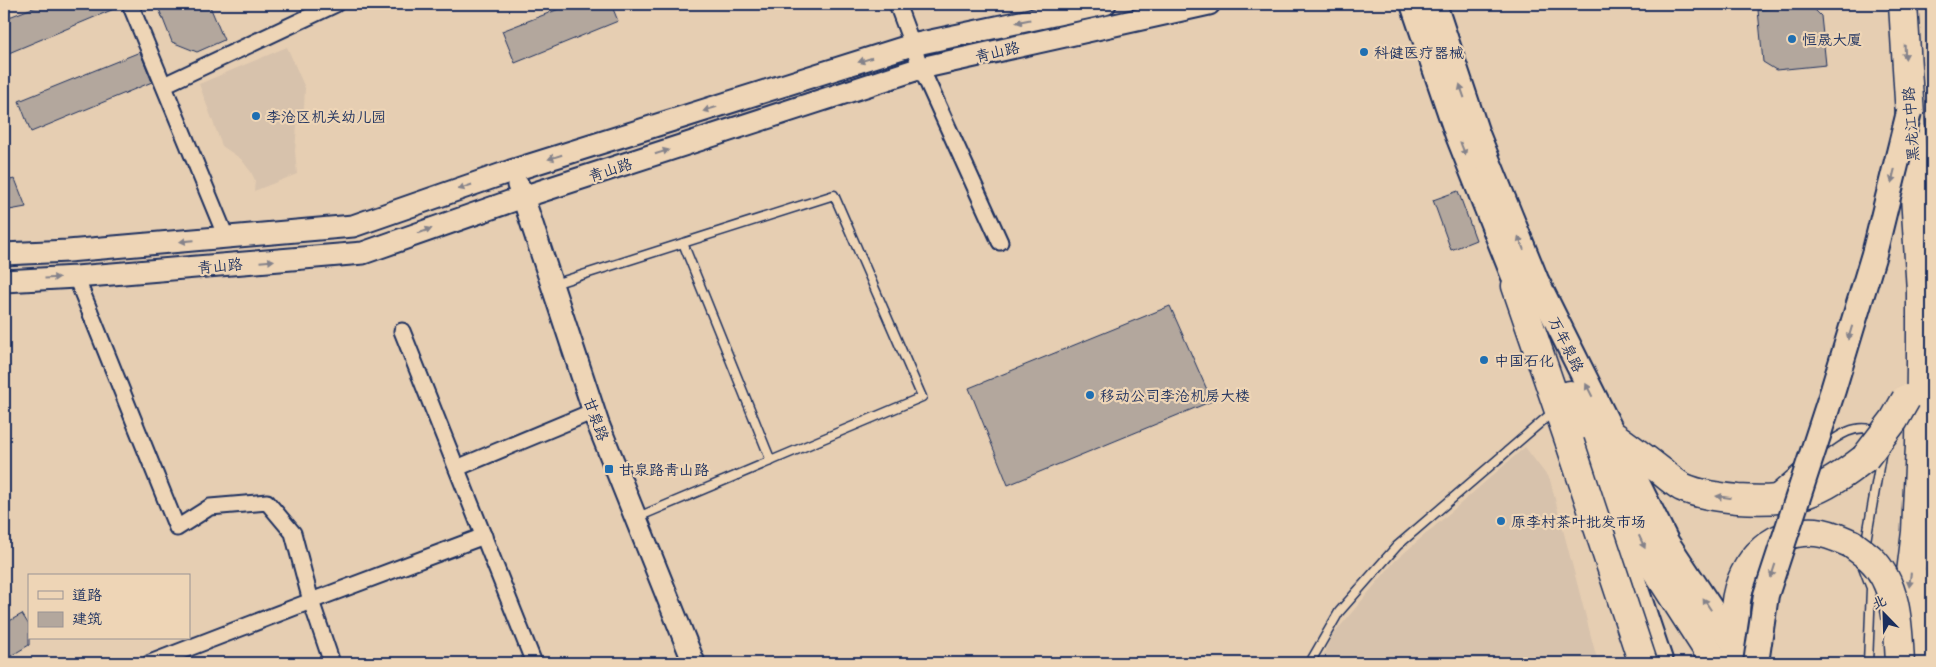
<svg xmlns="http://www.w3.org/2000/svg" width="1936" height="667" viewBox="0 0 1936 667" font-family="Mali,'LXGW WenKai TC',sans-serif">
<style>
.built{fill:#d7c2ac}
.building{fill:#b3a79d;stroke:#1b2f5e}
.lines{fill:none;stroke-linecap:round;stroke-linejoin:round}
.lane-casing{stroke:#1b2f5e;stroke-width:11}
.street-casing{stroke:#1b2f5e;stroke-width:19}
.secondary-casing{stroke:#1b2f5e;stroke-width:25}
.primary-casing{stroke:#1b2f5e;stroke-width:28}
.highway-casing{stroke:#1b2f5e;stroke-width:31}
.lane{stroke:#eed5b6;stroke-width:8}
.street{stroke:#eed5b6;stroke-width:15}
.secondary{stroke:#eed5b6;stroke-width:21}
.primary{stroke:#eed5b6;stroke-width:24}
.highway{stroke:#eed5b6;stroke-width:28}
.primary-bridge-casing{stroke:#1b2f5e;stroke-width:28;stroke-linecap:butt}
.highway-bridge-casing{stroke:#1b2f5e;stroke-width:31;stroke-linecap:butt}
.primary-bridge{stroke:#eed5b6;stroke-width:24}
.highway-bridge{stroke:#eed5b6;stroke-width:28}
.oneway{fill:#84828a}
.poi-dot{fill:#1f6fb2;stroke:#eed5b6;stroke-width:2}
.labels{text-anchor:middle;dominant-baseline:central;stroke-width:4.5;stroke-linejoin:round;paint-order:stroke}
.poi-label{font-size:15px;fill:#1b2f5e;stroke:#eed5b6;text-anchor:start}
.street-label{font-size:15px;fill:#1b2f5e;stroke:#eed5b6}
</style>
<rect width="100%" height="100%" fill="#e6ceb2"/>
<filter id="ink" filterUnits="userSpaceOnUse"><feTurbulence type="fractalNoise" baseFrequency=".02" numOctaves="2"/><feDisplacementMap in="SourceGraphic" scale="10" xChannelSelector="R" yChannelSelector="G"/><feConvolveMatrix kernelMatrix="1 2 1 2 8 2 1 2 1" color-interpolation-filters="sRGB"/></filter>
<g filter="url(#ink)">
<g class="built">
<path d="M287,47L305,88L304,108L297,125L295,151L297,174L254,191L255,180L251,172L241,159L222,146L199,84Z"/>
<path d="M1525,447L1550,480L1598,663H1321V659L1332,636L1395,561Z"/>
</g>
<g class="building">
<path d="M43,4H121V6L4,55V19Z"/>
<path d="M157,4H209L224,40L197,52L172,42Z"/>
<path d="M572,4H611L618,21L515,63L502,31Z"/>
<path d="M1810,5L1821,16L1826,65L1776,70L1763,62L1758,10Z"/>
<path d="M140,52L152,82L31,132L19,101Z"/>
<path d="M15,179L26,207L4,211V181Z"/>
<path d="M1458,191L1476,240L1451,250L1433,200Z"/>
<path d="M1170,306L1212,401L1008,485L969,388Z"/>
<path d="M22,614L29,625V645L4,660V624Z"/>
</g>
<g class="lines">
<g class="lane-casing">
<g id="lane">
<path d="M683,243L771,461"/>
<path d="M554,284L834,195L922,397L638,517"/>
<path d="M1821,449C1836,437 1858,420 1878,433"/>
<path d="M1772,491L1801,466"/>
<path d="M1865,547L1882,450"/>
<path d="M1862,564L1871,588L1868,663"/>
<path d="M1312,663V659L1339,612L1397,546L1554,411"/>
</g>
</g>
<g class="street-casing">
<g id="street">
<path d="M130,4L226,237"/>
<path d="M897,4L921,68L1000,242"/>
<path d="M164,85L336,4"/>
<path d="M76,277L177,528L210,507L267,502L293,533L311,601L332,663"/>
<path d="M402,331L534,663"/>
<path d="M457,468L594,411"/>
<path d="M150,663L311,601L484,536"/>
</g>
</g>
<g class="secondary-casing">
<g id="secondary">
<path d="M518,185L523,197L598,424L694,663"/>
<path d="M4,254L68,251L353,226L511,171L912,45L1105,4"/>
<path d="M4,281L76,277L363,253L523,197L921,68L1209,4"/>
</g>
</g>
<g class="primary-casing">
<g id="primary">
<path d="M1413,4L1457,133L1524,302"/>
<path d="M1434,4L1477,134L1536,280L1667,543L1740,653"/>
<path d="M1591,456L1661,663"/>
</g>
</g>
<g class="highway-casing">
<g id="highway">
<path d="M1903,4L1921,291V365L1920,445L1916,532L1903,638"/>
<path d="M1516,286L1570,443"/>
<path d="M1570,395L1592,434L1651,562L1716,663"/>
<path d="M1611,434C1628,446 1644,458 1661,471C1667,476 1675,483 1682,487C1700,495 1719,497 1738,499C1797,503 1819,494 1865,458"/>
<path d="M1744,659C1741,645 1735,629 1735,614C1735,569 1769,528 1816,532C1829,533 1840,539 1852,544"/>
<path d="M1917,663L1932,582"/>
</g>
</g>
<use href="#lane" class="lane"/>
<use href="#street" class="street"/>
<use href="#secondary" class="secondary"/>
<use href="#primary" class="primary"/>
<use href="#highway" class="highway"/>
<g class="primary-bridge-casing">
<path id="primary-bridge" d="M1756,663L1766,595L1833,390L1874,254L1909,112"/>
</g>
<g class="highway-bridge-casing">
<g id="highway-bridge">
<path d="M1570,443L1643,663"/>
<path d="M1865,458L1894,420L1906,399"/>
<path d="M1852,544C1858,549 1864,553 1870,558C1898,584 1898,628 1900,663"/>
</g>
</g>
<use href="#primary-bridge" class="primary-bridge"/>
<use href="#highway-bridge" class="highway-bridge"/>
</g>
<defs><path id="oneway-solid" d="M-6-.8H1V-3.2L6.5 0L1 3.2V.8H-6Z" transform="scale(1.25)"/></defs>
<g class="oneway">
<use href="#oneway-solid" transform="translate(1023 21) rotate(168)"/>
<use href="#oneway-solid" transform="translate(1905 52) rotate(87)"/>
<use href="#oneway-solid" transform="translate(865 60) rotate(163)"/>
<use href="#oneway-solid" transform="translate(1462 91) rotate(-109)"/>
<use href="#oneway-solid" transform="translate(710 109) rotate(163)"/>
<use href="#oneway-solid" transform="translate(1463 149) rotate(69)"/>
<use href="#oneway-solid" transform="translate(662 152) rotate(-18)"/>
<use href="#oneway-solid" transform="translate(555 157) rotate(163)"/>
<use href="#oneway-solid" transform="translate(1893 176) rotate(104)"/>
<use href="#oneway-solid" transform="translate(465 187) rotate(161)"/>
<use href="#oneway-solid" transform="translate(425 231) rotate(-19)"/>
<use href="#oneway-solid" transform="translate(187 241) rotate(175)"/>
<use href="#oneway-solid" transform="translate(1521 243) rotate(-112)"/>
<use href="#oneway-solid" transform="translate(267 261) rotate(-5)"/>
<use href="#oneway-solid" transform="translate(52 278) rotate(-3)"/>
<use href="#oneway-solid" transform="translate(1850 333) rotate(107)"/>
<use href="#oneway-solid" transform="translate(1589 390) rotate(-117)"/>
<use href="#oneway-solid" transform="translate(1723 497) rotate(-173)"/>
<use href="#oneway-solid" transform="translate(1642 542) rotate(65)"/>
<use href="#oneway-solid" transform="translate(1773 571) rotate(108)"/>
<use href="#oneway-solid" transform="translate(1910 580) rotate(97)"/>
<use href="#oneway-solid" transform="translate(1707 604) rotate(-123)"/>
</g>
</g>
<g class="poi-dot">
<circle cx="1792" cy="39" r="5"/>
<circle cx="1364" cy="52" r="5"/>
<circle cx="256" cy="116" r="5"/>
<circle cx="1484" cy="360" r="5"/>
<circle cx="1090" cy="395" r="5"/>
<rect x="604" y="464" width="10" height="10" rx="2.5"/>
<circle cx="1501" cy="521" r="5"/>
</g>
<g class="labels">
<g class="poi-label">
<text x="1802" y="39">恒晟大厦</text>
<text x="1374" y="52">科健医疗器械</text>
<text x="266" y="116">李沧区机关幼儿园</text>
<text x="1494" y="360">中国石化</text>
<text x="1100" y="395">移动公司李沧机房大楼</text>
<text x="619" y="469">甘泉路青山路</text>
<text x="1511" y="521">原李村茶叶批发市场</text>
</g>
<g class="street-label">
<text transform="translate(997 51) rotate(-13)">青山路</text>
<text transform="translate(1910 124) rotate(-94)">黑龙江中路</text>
<text transform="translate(610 169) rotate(-18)">青山路</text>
<text transform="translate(220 265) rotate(-5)">青山路</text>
<text transform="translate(1567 344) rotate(64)">万年泉路</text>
<text transform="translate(597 419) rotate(70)">甘泉路</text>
</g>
</g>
<rect width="1936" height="667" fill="none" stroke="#eed5b6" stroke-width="20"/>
<rect x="10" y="10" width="1916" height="647" fill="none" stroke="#1b2f5e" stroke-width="2" filter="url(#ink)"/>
<rect x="28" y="574" width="162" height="65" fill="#eed5b6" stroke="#9a9393"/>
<rect x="38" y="591" width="25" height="8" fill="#eed5b6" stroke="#9a9393"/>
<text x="72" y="600" font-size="15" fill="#1b2f5e">道路</text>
<rect x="38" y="612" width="25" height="15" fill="#b3a79d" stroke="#9a9393"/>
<text x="72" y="624" font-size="15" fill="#1b2f5e">建筑</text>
<g transform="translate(1884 614) rotate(337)" stroke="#eed5b6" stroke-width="4" paint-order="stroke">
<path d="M0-4L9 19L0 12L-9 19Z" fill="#1b2f5e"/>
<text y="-8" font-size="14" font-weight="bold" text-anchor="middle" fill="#1b2f5e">北</text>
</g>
</svg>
